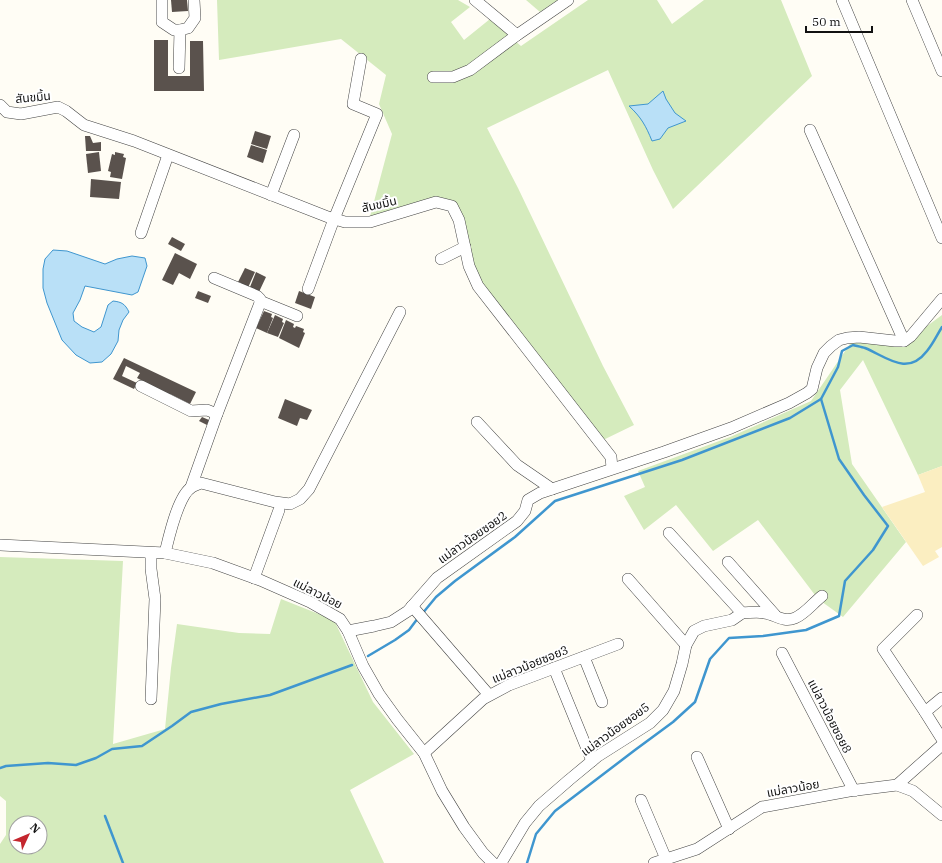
<svg xmlns="http://www.w3.org/2000/svg" width="942" height="863" viewBox="0 0 942 863" font-family="'IBM Plex Serif','Noto Sans Thai',serif">
<style>
.green{fill:#d5ebbd;fill-rule:evenodd}
.sand{fill:#fbeec1}
.water{fill:#b9e0f7;stroke:#3f96cf}
.lines{fill:none;stroke-linecap:round;stroke-linejoin:round}
.stream{stroke:#3f96cf;stroke-width:2.5}
.building{fill:#5a524d}
.minor-casing{stroke:#444;stroke-width:12}
.minor{stroke:#fff;stroke-width:11}
.labels{text-anchor:middle;dominant-baseline:central;stroke-width:4;stroke-linejoin:round;paint-order:stroke}
.street-label{font-size:12px;fill:#111;stroke:#fff}
</style>
<rect width="100%" height="100%" fill="#fffdf5"/>
<g class="green">
<path d="M217,0H458L470,7L451,22L464,40L490,19L521,46L588,0H657L672,24L704,0H781L812,76L673,209L653,170L608,70L487,128L518,188L603,366L634,425L599,442L478,286L452,206L435,202L368,224L392,134L379,104L386,75L341,39L219,60Z"/>
<path d="M526,0H558L540,12Z"/>
<path d="M942,315V466L918,475L863,360L840,390L852,464L906,542L843,617L818,599L758,520L713,551L676,505L644,530L624,496L645,487L638,471L730,437L811,401L852,341L900,346Z"/>
<path d="M0,557L123,561L113,744L165,729L171,668L177,624L239,633L270,634L281,599L334,620L373,702L414,754L350,790L384,863H0V844L6,835V801L0,796ZM16,823H40V847H16Z"/>
</g>
<path class="sand" d="M942,466V547L935,551L939,557L923,566L882,507L925,492L918,475Z"/>
<g class="water">
<path d="M663,91L666,99L675,113L686,121L668,128L660,139L652,141C646,126 641,117 629,106L648,104Z"/>
<path d="M53,250L67,251L105,264L117,259L132,256L145,258L147,266L138,292L132,295L85,286L80,300L73,313L74,321L82,327L94,332L101,327L108,305L113,301C122,302 125,304 129,312L123,320L119,330L118,341L111,354L102,362L90,363L76,355L62,340L47,303L43,288V269L45,259Z"/>
</g>
<g class="lines">
<g class="stream">
<path d="M422,614L436,597L455,581L515,537L555,501L682,460L790,418L821,399L838,367L842,351L853,345C857,346 862,347 865,348C887,357 907,377 927,351C933,344 937,335 942,327"/>
<path d="M368,656L395,640L409,630L418,618"/>
<path d="M0,768L6,766L48,763L76,765L96,758L112,749L142,746L172,726L191,712L221,704L270,695L352,665"/>
<path d="M105,816L123,863"/>
<path d="M527,863L536,834L555,811L635,750L673,722L695,702L710,659L729,638L763,636L806,630L839,616L845,581L873,550L888,526L864,495L839,459L821,399"/>
</g>
</g>
<g class="building">
<path d="M171,0H187L188,11L172,12Z"/>
<path d="M154,40H168V76H190V41H203L204,91H154Z"/>
<path d="M255,131L271,136L267,149L251,144Z"/>
<path d="M85,136H90L93,143L101,142V151H86Z"/>
<path d="M251,145L267,150L263,163L247,157Z"/>
<path d="M99,152L101,171L88,173L86,154Z"/>
<path d="M115,152L124,154L123,157L126,158L122,179L110,177L111,172L108,171L112,154L115,155Z"/>
<path d="M91,179L121,182L119,199L90,197Z"/>
<path d="M172,237L185,244L181,251L168,244Z"/>
<path d="M175,253L197,264L190,279L179,273L173,285L162,280Z"/>
<path d="M245,268L255,272L247,290L239,286L241,283L238,282Z"/>
<path d="M256,272L266,277L258,294L250,291L252,288L250,287Z"/>
<path d="M198,291L211,296L208,303L195,298Z"/>
<path d="M299,291L315,297L311,309L295,303Z"/>
<path d="M264,311L272,314L271,317L273,318L267,333L256,328Z"/>
<path d="M275,315L283,319L282,322L284,323L278,337L267,333Z"/>
<path d="M286,320L294,324L293,327L295,328L296,326L304,329L303,332L305,333L299,348L279,338Z"/>
<path d="M124,358L196,392L190,404L170,394L168,398L162,391L137,378L140,373L126,366L122,376L137,383L134,389L113,379Z"/>
<path d="M285,399L312,410L307,420L300,418L297,426L278,418Z"/>
<path d="M202,417L209,420L207,425L199,421Z"/>
</g>
<g class="lines">
<g class="minor-casing">
<g id="minor">
<path d="M162,0V22L174,30H180L188,28L195,18L194,0"/>
<path d="M475,0L517,35"/>
<path d="M842,0L942,238"/>
<path d="M912,0L942,71"/>
<path d="M179,68L180,30"/>
<path d="M433,77H453L470,70L517,35L568,0"/>
<path d="M0,105L7,112L21,114L58,107L66,111L84,125L134,141L328,217L345,222H370L436,202L452,206L459,220L469,266L478,286L611,457L612,468"/>
<path d="M810,130L904,341"/>
<path d="M271,195L294,135"/>
<path d="M141,233L168,155"/>
<path d="M441,259L465,247"/>
<path d="M308,289L334,219L377,114L353,104L361,59"/>
<path d="M260,301L297,316"/>
<path d="M141,386L191,411L207,410L217,414"/>
<path d="M477,422L517,465L552,489"/>
<path d="M191,487L217,414L260,303V299L257,296L214,278"/>
<path d="M0,545L165,553L213,563L260,580L310,602L340,619L348,631L363,666L379,694L397,719L424,753L442,791L464,827L483,853L493,863"/>
<path d="M165,553C169,537 178,495 192,487C195,485 199,484 201,483L275,502L290,504L300,499L309,489L400,312"/>
<path d="M728,562L775,615"/>
<path d="M254,578L279,510"/>
<path d="M628,579L686,645"/>
<path d="M412,606L489,695"/>
<path d="M742,613C749,613 757,611 764,613C775,614 783,623 795,618C805,614 813,603 822,596"/>
<path d="M917,615L883,649L925,712L942,739"/>
<path d="M348,631L374,626L391,622L408,611L437,578L517,521L525,511L528,500L540,493L664,452L731,428L789,403L807,393L812,389L817,368L824,353L831,346L839,340L847,338L859,337L895,341H904L911,336L942,299"/>
<path d="M782,653L854,791"/>
<path d="M584,657L602,702"/>
<path d="M554,668L592,761"/>
<path d="M151,699L155,599L151,569V553"/>
<path d="M925,712L942,698"/>
<path d="M424,753L483,699L509,685L618,644"/>
<path d="M697,757L729,829"/>
<path d="M897,785L942,745"/>
<path d="M641,800L666,859"/>
<path d="M501,863L525,823L539,806L569,780L598,756L650,723L663,710L674,691L682,664L686,645L694,631L704,626L732,620L742,613L669,533"/>
<path d="M654,863L697,849L762,807L849,791L897,785L913,791L942,815"/>
</g>
</g>
<use href="#minor" class="minor"/>
</g>
<g class="labels">
<g class="street-label">
<text transform="translate(33 97) rotate(-6)">สันขมิ้น</text>
<text transform="translate(379 204) rotate(-13)">สันขมิ้น</text>
<text transform="translate(472 537) rotate(-35)">แม่ลาวน้อยซอย2</text>
<text transform="translate(318 593) rotate(27)">แม่ลาวน้อย</text>
<text transform="translate(530 664) rotate(-22)">แม่ลาวน้อยซอย3</text>
<text transform="translate(830 716) rotate(63)">แม่ลาวน้อยซอย8</text>
<text transform="translate(615 729) rotate(-36)">แม่ลาวน้อยซอย5</text>
<text transform="translate(793 788) rotate(-10)">แม่ลาวน้อย</text>
</g>
</g>
<g transform="translate(28 835) rotate(46)"><circle r="19" fill="#ffffff" stroke="#a0a0a0"/>
<path d="M0-3L7 15L0 10L-7 15Z" fill="#c4262e"/>
<text y="-6" font-size="11" font-weight="bold" text-anchor="middle" fill="#111111">N</text>
</g>
<path d="M806 26v6h66v-6" fill="none" stroke="#111111" stroke-width="2"/>
<text x="812" y="26" font-size="12" fill="#111111" stroke="#ffffff" stroke-width="3" paint-order="stroke">50 m</text>
</svg>
